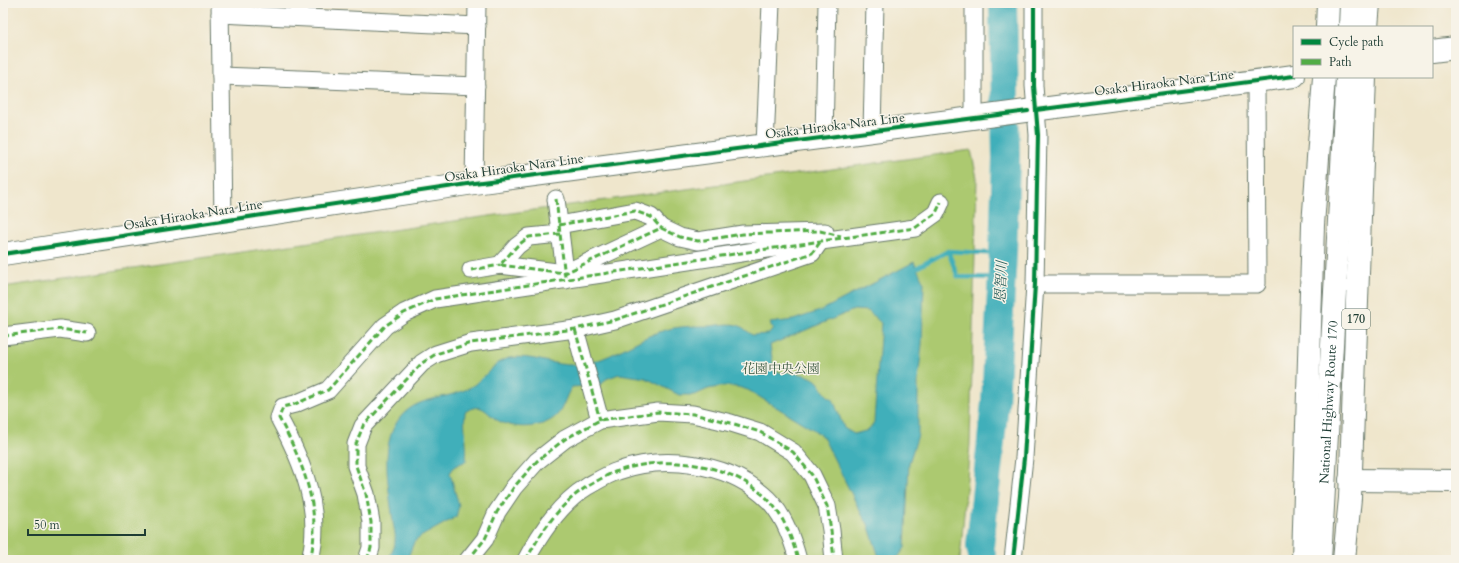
<svg xmlns="http://www.w3.org/2000/svg" width="1459" height="563" viewBox="0 0 1459 563" font-family="Cardo,'Noto Serif JP',serif">
<style>
.green{fill:#acc970;stroke:#668352}
.water{fill:#3fafba;stroke:#2f7677;fill-rule:evenodd}
.lines{fill:none;stroke-linecap:round;stroke-linejoin:round}
.stream{stroke:#3fafba;stroke-width:4.5}
.river{stroke:#3fafba;stroke-width:28}
.street-casing{stroke:#687869;stroke-width:19}
.secondary-casing{stroke:#687869;stroke-width:24}
.highway-casing{stroke:#687869;stroke-width:24}
.street{stroke:#fff;stroke-width:17}
.secondary{stroke:#fff;stroke-width:22}
.highway{stroke:#fff;stroke-width:22}
.quiet{stroke:#52ad45;stroke-width:3;stroke-dasharray:6 3;stroke-linecap:butt}
.cycleway-casing{stroke:#f7f3e8;stroke-width:6}
.cycleway{stroke:#00873e;stroke-width:4}
.labels{text-anchor:middle;dominant-baseline:central;stroke-width:3;stroke-linejoin:round;paint-order:stroke}
.shield{fill:#f7f3e8;stroke:#60746a;stroke-width:1}
.shield-label{font-size:12px;font-weight:bold;fill:#1f3d34}
.street-label{font-size:13px;fill:#1f3d34;stroke:#f7f3e8}
.park-label{font-size:13px;fill:#3b5940;stroke:#f7f3e8}
.water-label{font-size:14px;font-style:italic;fill:#295f5c;stroke:#f7f3e8}
</style>
<rect width="100%" height="100%" fill="#f7f3e8"/>
<filter id="ink" filterUnits="userSpaceOnUse"><feTurbulence type="fractalNoise" baseFrequency=".025" numOctaves="2"/><feDisplacementMap in="SourceGraphic" scale="8" xChannelSelector="R" yChannelSelector="G"/><feConvolveMatrix kernelMatrix="1 2 1 2 8 2 1 2 1" color-interpolation-filters="sRGB"/></filter>
<filter id="wash" filterUnits="userSpaceOnUse"><feTurbulence type="fractalNoise" baseFrequency=".012" numOctaves="4" result="noise"/><feDisplacementMap in="SourceGraphic" scale="16" xChannelSelector="R" yChannelSelector="G"/><feGaussianBlur stdDeviation="0.9" result="paint"/><feColorMatrix in="noise" values="0 0 0 0 0 0 0 0 0 0 0 0 0 0 0 0 0 1.4 0 .05"/><feComposite in="paint" operator="in"/></filter>
<g filter="url(#wash)">
<rect width="100%" height="100%" fill="#efe6cc"/>
<path class="green" d="M971,150L977,178L970,444L960,560H3V287L475,218Z"/>
<path class="water" d="M914,262L924,283L922,344L918,381V435L909,463L905,548L896,560H880L868,524L862,515L823,437L814,430L748,390L738,387L724,386L708,389L695,395H679L646,378L619,374L606,379L601,385L572,387C564,397 564,413 551,420C536,429 513,429 497,420C485,412 482,401 465,412C463,429 468,444 466,461L455,466L450,473L459,506L456,517L422,536L414,542L407,560H387C391,554 395,548 395,541C396,535 394,528 393,523C390,491 378,447 399,419C417,395 444,401 469,388C484,380 493,362 509,358C532,354 552,366 575,365C606,363 631,342 659,332C675,326 692,326 710,326C718,325 729,323 737,325C742,326 748,332 752,335L769,334L773,329L770,323L793,320L820,311ZM854,310L868,311L881,323L874,422L869,430L854,434L844,428L833,399C823,395 824,388 817,381C807,372 787,373 774,372L770,345Z"/>
<g class="lines">
<g class="stream">
<path d="M948,251L958,277L1002,278"/>
<path d="M916,268L948,251L1003,254"/>
</g>
<path class="river" d="M983,560L980,546L995,403L1003,254L1006,159L1003,3"/>
</g>
</g>
<g filter="url(#ink)">
<g class="lines">
<g class="street-casing">
<g id="street">
<path d="M220,3L223,221"/>
<path d="M220,14L477,26"/>
<path d="M221,76L476,86"/>
<path d="M974,118V3"/>
<path d="M872,131L875,3"/>
<path d="M824,137L827,3"/>
<path d="M765,145L771,3"/>
<path d="M474,183L477,3"/>
<path d="M556,199L566,280"/>
<path d="M559,225L635,211L651,217L661,228"/>
<path d="M560,234L529,237L517,246L500,265L565,273L661,228L680,237L698,241L743,234L825,232"/>
<path d="M471,270L500,265"/>
<path d="M1035,284H1257L1256,81"/>
<path d="M575,329L600,420"/>
<path d="M3,336L60,329L87,333"/>
<path d="M310,560C323,509 302,461 279,418L283,407L295,404L328,390L385,326L404,313L435,299L821,241L915,228L936,213L941,202"/>
<path d="M367,560L371,548V522L366,494L356,466V444L363,426L422,363L436,354L471,343L575,329L615,320L812,253L819,243"/>
<path d="M468,560L485,539L497,512L514,487L537,461L565,439L600,420L658,412L693,414L731,423L760,432L793,452L812,475L827,506L831,530L834,560"/>
<path d="M526,560C541,532 560,503 588,486C597,481 608,474 618,471C663,455 725,462 762,494C781,509 792,537 798,560"/>
<path d="M1013,560L1024,458L1035,284L1038,135L1034,86V3"/>
</g>
</g>
<g class="secondary-casing">
<g id="secondary">
<path d="M1432,51L1456,48"/>
<path d="M3,254L474,183L1294,76"/>
<path d="M1350,480L1456,481"/>
</g>
</g>
<g class="highway-casing">
<g id="highway">
<path d="M1327,27L1328,3"/>
<path d="M1350,27L1351,3"/>
<path d="M1367,27L1369,3"/>
<path d="M1303,560L1313,225L1324,77"/>
<path id="s1" d="M1320,560L1347,77"/>
<path d="M1344,560L1350,498L1365,77"/>
</g>
</g>
<use href="#street" class="street"/>
<use href="#secondary" class="secondary"/>
<use href="#highway" class="highway"/>
<g class="quiet">
<path d="M556,199L565,277"/>
<path d="M559,225L635,211L651,217L661,228"/>
<path d="M560,234L529,237L517,246L500,265L565,273L661,228L680,237L698,241L743,234L820,231L841,236"/>
<path d="M471,270L500,265"/>
<path d="M575,329L600,420"/>
<path d="M3,336L60,329L87,333"/>
<path d="M310,560C323,509 302,461 279,418L283,407L295,404L328,390L385,326L404,313L435,299L821,241L915,228L936,213L941,202"/>
<path d="M367,560L371,548V522L366,494L356,466V444L363,426L422,363L436,354L471,343L575,329L615,320L812,253L821,241"/>
<path d="M468,560L485,539L497,512L514,487L537,461L565,439L600,420L658,412L693,414L731,423L760,432L793,452L812,475L827,506L831,530L834,560"/>
<path d="M526,560C541,532 560,503 588,486C597,481 608,474 618,471C663,455 725,462 762,494C781,509 792,537 798,560"/>
</g>
<g class="cycleway-casing">
<g id="cycleway">
<path d="M1036,110L1294,76"/>
<path d="M3,254L474,183L1028,111"/>
<path d="M1013,560L1024,458L1035,284L1038,135L1034,86V3"/>
</g>
</g>
<use href="#cycleway" class="cycleway"/>
</g>
</g>
<g class="labels">
<rect class="shield" x="1342" y="309" width="28" height="20" rx="3"/>
<g class="shield-label">
<text x="1356" y="319">170</text>
</g>
<g class="street-label">
<text transform="translate(1164 83) rotate(-7)">Osaka Hiraoka Nara Line</text>
<text transform="translate(835 126) rotate(-7)">Osaka Hiraoka Nara Line</text>
<text transform="translate(514 168) rotate(-8)">Osaka Hiraoka Nara Line</text>
<text transform="translate(193 215) rotate(-9)">Osaka Hiraoka Nara Line</text>
<text stroke="none"><textPath href="#s1" startOffset="158">National Highway Route 170</textPath></text>
</g>
<g class="park-label">
<text x="781" y="369">花園中央公園</text>
</g>
<g class="water-label">
<text transform="translate(1001 282) rotate(-87)">恩智川</text>
</g>
</g>
<rect width="1459" height="563" fill="none" stroke="#f7f3e8" stroke-width="16"/>
<rect x="1293" y="26" width="140" height="52" fill="#f7f3e8" stroke="#a1aaa0"/>
<rect x="1301" y="39" width="20" height="6" fill="#00873e" stroke="#a1aaa0"/>
<text x="1329" y="46" font-size="12" fill="#1f3d34">Cycle path</text>
<rect x="1301" y="59" width="20" height="6" fill="#52ad45" stroke="#a1aaa0"/>
<text x="1329" y="66" font-size="12" fill="#1f3d34">Path</text>
<path d="M28 529v6h117v-6" fill="none" stroke="#1f3d34" stroke-width="2"/>
<text x="34" y="529" font-size="12" fill="#1f3d34" stroke="#f7f3e8" stroke-width="3" paint-order="stroke">50 m</text>
</svg>
